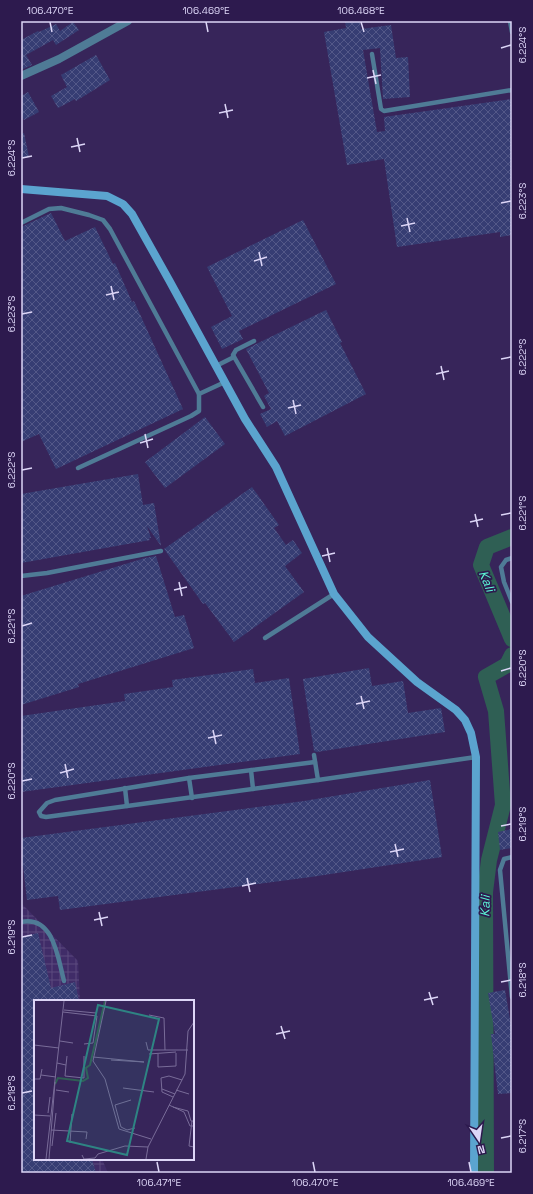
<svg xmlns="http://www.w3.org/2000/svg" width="533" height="1194" viewBox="0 0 533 1194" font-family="'Space Grotesk',sans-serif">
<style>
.industrial{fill:url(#industrial-grid)}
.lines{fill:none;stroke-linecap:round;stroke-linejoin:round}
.river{stroke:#2f5f54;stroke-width:16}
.building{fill:url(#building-cross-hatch)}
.lane{stroke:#4f7b96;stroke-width:4.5}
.street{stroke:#4f7b96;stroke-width:8}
.secondary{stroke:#5ba4cf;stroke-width:8}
.ticks{fill:none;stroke:#ddd6f7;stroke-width:1.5}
.labels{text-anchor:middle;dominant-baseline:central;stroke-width:3.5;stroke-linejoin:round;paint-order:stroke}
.water-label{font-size:13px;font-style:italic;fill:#5bf4d3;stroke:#2d1a4e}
.inset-river{fill:none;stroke:#2f5f54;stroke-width:2}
.inset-road{fill:none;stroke:#796c99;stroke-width:1}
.view{fill:#2e8483;fill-opacity:0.15;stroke:#2e8483;stroke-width:2}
.inset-edge{fill:none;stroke:#ddd6f7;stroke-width:2}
.neatline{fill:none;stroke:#ddd6f7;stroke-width:1.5}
.ticks-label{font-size:10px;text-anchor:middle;fill:#ddd6f7}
</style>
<defs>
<pattern id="industrial-grid" width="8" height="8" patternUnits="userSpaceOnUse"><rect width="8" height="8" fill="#402c68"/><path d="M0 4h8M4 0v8" fill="none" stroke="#5b4a7e"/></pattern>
<pattern id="building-cross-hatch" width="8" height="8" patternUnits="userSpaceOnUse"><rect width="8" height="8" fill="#363d73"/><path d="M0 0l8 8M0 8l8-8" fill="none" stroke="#535888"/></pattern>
</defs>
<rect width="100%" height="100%" fill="#37255a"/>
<path class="industrial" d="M21,903L78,961L80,1001H35V1159H102L108,1173H21Z"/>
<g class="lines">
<g class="river">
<path d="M512,537L487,547L481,565L512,639"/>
<path d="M486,1173L485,892L489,860L503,805L496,711L486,677L507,665L512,655"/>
</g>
</g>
<g class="building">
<path d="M345,21H360L361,29L391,25L396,58L408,57L410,97L383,99L380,48L363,50L377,132L385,131L384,117L512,99V235L500,237V232L397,247L384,159L347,165L324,32L346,28Z"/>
<path d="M73,22L79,30L56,45L53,40L26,55L32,65L21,70V40L38,31L39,32L56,24L60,31Z"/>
<path d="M96,55L110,80L76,101L75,99L58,108L51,96L67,87L61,75Z"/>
<path d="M28,92L39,112L24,120L21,114V96Z"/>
<path d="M24,133L29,157L21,158V134Z"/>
<path d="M51,213L65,241L95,227L113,264L115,263L132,302L134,301L183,409L56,469L39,434L21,442V227Z"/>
<path d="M303,220L336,284L239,331L243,339L222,349L211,327L232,316L207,267Z"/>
<path d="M326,310L342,342L340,343L366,394L285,436L277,421L267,427L260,414L271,409L264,396L269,393L246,349Z"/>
<path d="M205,417L225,444L165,488L145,462Z"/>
<path d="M138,474L143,505L154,503L161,546L147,526L151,538H149L150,540L21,563V494Z"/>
<path d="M252,487L279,525L274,528L286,545L293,540L302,553L285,566L304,592L234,642L205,603L203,604L164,549Z"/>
<path d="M156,556L175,617L184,615L194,648L78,684L79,687L21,705V596L145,558Z"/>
<path d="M369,668L372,686L403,681L408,713L441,708L445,732L317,752L314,751L303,679Z"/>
<path d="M253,669L255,683L289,678L300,754L21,792V716L125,701L124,694L173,687L172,680Z"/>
<path d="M430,780L442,857L311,877L60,910L58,896L27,900L23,866H21V838L304,801Z"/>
<path d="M512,829V848L500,850L498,832Z"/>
<path d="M38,933L51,988L75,982L79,1001H35V1159H92L96,1173H21V937Z"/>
<path d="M505,990L512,1031V1093L498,1094L491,1034H495L488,993Z"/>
</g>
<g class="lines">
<g class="lane">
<path d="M510,21L512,32"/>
<path d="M372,54L381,109L384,111L512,90"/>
<path d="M21,223L49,209L61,208L89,215L103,220L110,229L199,394"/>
<path d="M254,341L236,350L233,355L263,407"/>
<path d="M216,366L234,357"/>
<path d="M78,468L191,416L199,411V394L225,382"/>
<path d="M512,558L506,560L501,567L504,582L512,602"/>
<path d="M21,576L47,573L161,551"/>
<path d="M265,638L334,594"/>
<path d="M314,755L318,780"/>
<path d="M315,762L189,778L55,800L47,803L39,812L41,816L46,817L318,780L476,757"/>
<path d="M251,770L253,789"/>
<path d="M189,778L192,798"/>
<path d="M125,788L127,806"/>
<path d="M512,857L504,859L500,870L512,997"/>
<path d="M21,922C54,915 58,959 64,981"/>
</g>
<path class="street" d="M21,76L59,59L128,21"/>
<path class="secondary" d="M21,189L107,196L123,204L132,214L169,280L245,419L276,467L334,594L368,637L417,682L456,710L465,720L471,733L476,757L474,1173"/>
</g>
<path class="ticks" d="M50,22L52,32M206,22L208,32M361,22L364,32M501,48L511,45M373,70L376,84M367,78L381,75M225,104L228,118M219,113L233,110M77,138L80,152M71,147L85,144M22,158L32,156M501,203L511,201M407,218L410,232M401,226L415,223M259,252L262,266M254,261L267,257M111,286L114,300M106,295L119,292M22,314L32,312M501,359L511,357M441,366L444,380M436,374L449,371M293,400L296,414M288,408L301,405M145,434L148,448M140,443L153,439M22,470L32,468M475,514L478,527M501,515L511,513M470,522L483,519M327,548L330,562M322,556L335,553M179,582L182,596M174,590L187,587M22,626L32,623M501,671L511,668M361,696L364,709M356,704L370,701M213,730L216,744M208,738L222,735M65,764L68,778M60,773L74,769M22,781L32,779M501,826L511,824M395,844L398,857M390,852L404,849M247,878L250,892M242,886L256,883M99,912L102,926M94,920L108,917M22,937L32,935M501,982L511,980M429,992L433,1005M424,1000L438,997M281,1026L285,1039M276,1034L290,1031M22,1093L32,1091M501,1138L511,1136M157,1162L159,1172M313,1162L315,1172M469,1162L471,1172"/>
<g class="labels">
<g class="water-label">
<text transform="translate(487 581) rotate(67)">Kali</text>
<text transform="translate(485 906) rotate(-89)">Kali</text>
</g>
</g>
<g transform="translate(34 1000)">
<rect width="160" height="160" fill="#37255a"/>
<path class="inset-river" d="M21,84L24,78L49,81L54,78L52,68L56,65L71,1"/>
<path class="inset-road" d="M72,1L59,61L71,79L85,129L117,139M30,10L62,13L61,16M29,12L63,16L59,43L50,44M115,15L130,18L131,50M26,41L39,43M112,42L114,50H154M0,45L25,48M115,54L142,52M124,54V67L142,66V53M59,57L110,62M77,60L110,62M23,63L32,65L33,56M32,65L31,76L50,78V56M7,75L22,77M0,79H6L8,69M89,88L120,92M128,89L141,94M22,90L35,92M142,90L155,94M139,97L128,92L127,78L135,76L148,80M81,105L87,127L93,130L101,128M81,105L97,100M135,105L150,112L156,126H160M139,107L154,111L157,121H160M14,113L16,97M0,115L16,116M158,121L155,146L160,147M17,130L53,132L52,139M36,143L38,114M18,146L22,113M48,155L50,159L61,158L64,154L91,146L114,147M12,159L30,1M15,159L21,82M112,159L114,147L151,74L154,31L160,22"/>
<path class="view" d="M64,5L125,19L93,155L33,141Z"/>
<rect width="160" height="160" class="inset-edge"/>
</g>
<rect width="533" height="1194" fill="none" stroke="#2d1a4e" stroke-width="44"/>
<g transform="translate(479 1140) rotate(167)" stroke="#2d1a4e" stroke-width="3" paint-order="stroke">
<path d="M0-3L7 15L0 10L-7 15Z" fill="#ddd6f7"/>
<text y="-6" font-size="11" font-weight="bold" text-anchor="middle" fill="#ddd6f7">N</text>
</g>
<rect x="22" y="22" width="489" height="1150" class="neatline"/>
<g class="ticks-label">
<text x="50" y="14">106.470°E</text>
<text x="206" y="14">106.469°E</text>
<text x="361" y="14">106.468°E</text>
<text transform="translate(522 45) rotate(-90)" y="4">6.224°S</text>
<text transform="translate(11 158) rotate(-90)" y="4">6.224°S</text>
<text transform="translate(522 201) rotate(-90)" y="4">6.223°S</text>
<text transform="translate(11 314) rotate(-90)" y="4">6.223°S</text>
<text transform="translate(522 357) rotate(-90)" y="4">6.222°S</text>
<text transform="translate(11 470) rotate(-90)" y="4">6.222°S</text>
<text transform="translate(522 513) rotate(-90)" y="4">6.221°S</text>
<text transform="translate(11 626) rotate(-90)" y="4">6.221°S</text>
<text transform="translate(522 668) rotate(-90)" y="4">6.220°S</text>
<text transform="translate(11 781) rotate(-90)" y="4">6.220°S</text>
<text transform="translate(522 824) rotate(-90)" y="4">6.219°S</text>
<text transform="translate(11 937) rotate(-90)" y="4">6.219°S</text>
<text transform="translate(522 980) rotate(-90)" y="4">6.218°S</text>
<text transform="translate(11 1093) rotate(-90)" y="4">6.218°S</text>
<text transform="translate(522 1136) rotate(-90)" y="4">6.217°S</text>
<text x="159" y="1186">106.471°E</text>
<text x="315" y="1186">106.470°E</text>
<text x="471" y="1186">106.469°E</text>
</g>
</svg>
